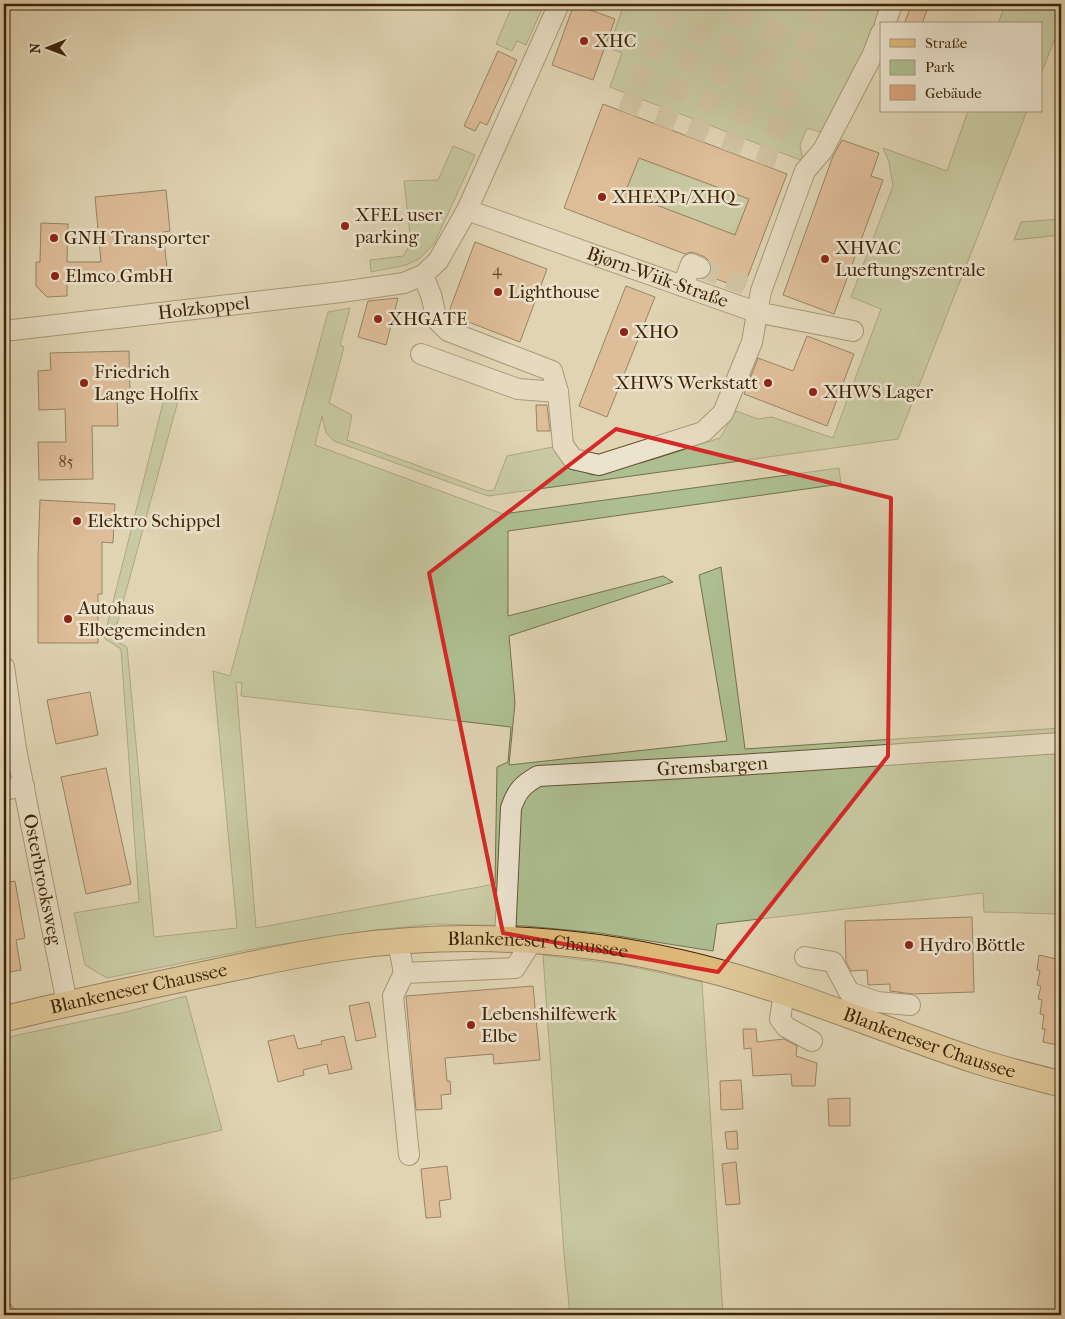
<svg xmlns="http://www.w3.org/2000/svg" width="1065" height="1319" viewBox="0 0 1065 1319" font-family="'IM FELL French Canon',serif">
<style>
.green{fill:#adbe90;stroke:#76714b;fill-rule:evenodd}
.building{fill:#dba37a;stroke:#3f2406;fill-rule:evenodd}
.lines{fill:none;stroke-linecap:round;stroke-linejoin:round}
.minor-tunnel{stroke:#c0b190;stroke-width:20;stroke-dasharray:20 10;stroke-linecap:butt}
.minor-casing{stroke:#675031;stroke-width:22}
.major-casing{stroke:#3f2406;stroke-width:27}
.minor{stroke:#ebe3ce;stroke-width:20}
.major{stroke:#e0ba7a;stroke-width:25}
.marked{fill:none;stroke:#d62828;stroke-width:4;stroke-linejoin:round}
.poi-dot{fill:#8f2418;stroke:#ebe3ce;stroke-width:2}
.labels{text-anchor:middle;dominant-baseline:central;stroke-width:5;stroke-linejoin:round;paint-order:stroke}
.number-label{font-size:16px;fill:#664423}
.poi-label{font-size:19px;fill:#3f2406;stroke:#ebe3ce;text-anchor:start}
.street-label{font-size:19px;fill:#3f2406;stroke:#ebe3ce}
</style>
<rect width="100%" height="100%" fill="#e0d4b3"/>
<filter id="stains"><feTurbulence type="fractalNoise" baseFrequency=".004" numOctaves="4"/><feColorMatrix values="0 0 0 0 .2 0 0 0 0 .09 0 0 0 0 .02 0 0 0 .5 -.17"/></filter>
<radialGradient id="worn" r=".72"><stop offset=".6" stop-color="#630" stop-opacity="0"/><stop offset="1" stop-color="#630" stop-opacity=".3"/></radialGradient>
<g class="green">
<path d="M513,4H544L526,45L517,41L512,51L496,44Z"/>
<path d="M624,4H886L869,49L823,133L807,128L800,145L803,161L610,87L622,53L609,48Z"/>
<path d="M1005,4H1061V23L1041,74V24H998Z"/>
<path d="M968,111H1027L898,439L488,496L334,441L326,433L322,416L315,445L503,514L839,468L841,484L508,531V616L663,576L673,582L509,636L515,703L509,765L727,741L699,575L721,567L745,749L1061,728V914L984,912L983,893L717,924L713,951L599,933L526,926L434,924L375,930L258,948L107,978L85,965L74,913L139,902L121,649L104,638L166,391L178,401L113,639L127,647L154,937L237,928L213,671L230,676L328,312L350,308L340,345L344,347L329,403L352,415L347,440L488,491L494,490L507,456L558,446L569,466L592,475L651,460L720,438L736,411L758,419L772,417L833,438L881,309L851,297L893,186L889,162L883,148L947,171ZM236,682L242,683L241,696L511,727L508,762L497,767L495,884L256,928Z"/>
<path d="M453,146L475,155L434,244L419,259L406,265L371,272L370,260L403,256L411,243L404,181L438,180Z"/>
<path d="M639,158L749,199L735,235L625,193Z"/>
<path d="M1061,219V235L1014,240L1021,222Z"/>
<path d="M543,955L624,965L702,982L723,1315H570L564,1254Z"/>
<path d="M186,996L222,1130L4,1181V1038L126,1012Z"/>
</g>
<g class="building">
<path d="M574,4L615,19L593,80L552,65Z"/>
<path d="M912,4L927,10L922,24H904Z"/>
<path d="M498,51L517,60L487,125L480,122L475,131L464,126Z"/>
<path d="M603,104L787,174L743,289L708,276L711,272L712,266L709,261L705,257L695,253L690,252L685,254L564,208ZM639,158L749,199L735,235L625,193Z"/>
<path d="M842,140L879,153L871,176L883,180L834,314L783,295L833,156Z"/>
<path d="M166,190L170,231L163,232L168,277L103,283V274H74V279H67V296L47,297L36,286V262H40L41,223L68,224L67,262H101L95,197Z"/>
<path d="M475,242L547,269L520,342L448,314Z"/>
<path d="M626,286L655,297L607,417L579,406Z"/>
<path d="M398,298L386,345L358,337L368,301Z"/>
<path d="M807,336L854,354L827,426L744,394L758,358L793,371Z"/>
<path d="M129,351L130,396H117L118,426H92L93,479L39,480L38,442H66L65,409L39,410L38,371L51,370L50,353Z"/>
<path d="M536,405H547L550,431H537Z"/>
<path d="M40,500L115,504L113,543L102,542V594H98V643H38V557Z"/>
<path d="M90,692L98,735L56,744L47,700Z"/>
<path d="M106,768L131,884L86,894L61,777Z"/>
<path d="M15,881L25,938L16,940L21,970L4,973V883Z"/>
<path d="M972,917L974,992L913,994L890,991V984L868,985L867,970L851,971L846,962L845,921Z"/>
<path d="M1039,955L1061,960V1046L1043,1042L1045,1029H1042L1044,1015L1040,1014L1042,1000L1038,999L1041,986L1037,985L1040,971L1037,970Z"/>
<path d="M533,986L540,1060L494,1064L493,1054L445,1058L447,1081H450L451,1094L441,1095L442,1109L416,1110L406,996Z"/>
<path d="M369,1002L376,1037L356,1041L349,1006Z"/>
<path d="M743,1029H756L757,1042L784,1039L797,1046L796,1056L817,1063L815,1086H792L791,1074L753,1076L751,1048L744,1049Z"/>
<path d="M294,1035L298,1049L322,1044L321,1041L344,1036L352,1069L329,1074L327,1064L303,1070L304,1075L278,1082L268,1041Z"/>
<path d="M741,1080L743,1109L721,1110L720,1081Z"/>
<path d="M850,1098V1126H829L828,1099Z"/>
<path d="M737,1131L738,1149H727L725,1132Z"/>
<path d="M736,1162L740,1204L726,1205L722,1164Z"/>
<path d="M447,1166L451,1199L439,1201L441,1217L426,1218L421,1169Z"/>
</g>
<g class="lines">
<g class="minor-tunnel">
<path d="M627,113L672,4"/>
<path d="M663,127L710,4"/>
<path d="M695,139L746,4"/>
<path d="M730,152L784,4"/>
<path d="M764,165L820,4"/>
<path d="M700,268L745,285"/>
</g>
<g class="minor-casing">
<g id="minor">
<path d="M885,24L892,4"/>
<path id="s1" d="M467,210L756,312L853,331"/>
<path d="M423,275L431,295L437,320L448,331L552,371L558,392"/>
<path d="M683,286L691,264L700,268"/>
<path id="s2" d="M4,331L341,292L404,283L423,275L438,261L467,210L559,4"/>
<path d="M421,354L518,389L558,392L563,445L573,459L599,465L703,432L723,413L752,342L761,291L805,171L823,150L873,54L881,33"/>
<path id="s3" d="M4,667L16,749L67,1003"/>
<path d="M4,790L24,786"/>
<path id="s4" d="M505,939L511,808C517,791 522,785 538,776L739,765L1061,743"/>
<path d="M398,942L404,973L515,968L532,941"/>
<path d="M805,957L833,962L849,992L877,1002L910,1005"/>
<path d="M404,973L393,996L409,1155"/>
<path d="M784,993L780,1019L786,1027L812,1041"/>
<path d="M4,1313V1315"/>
</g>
</g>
<g class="major-casing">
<g id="major">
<path id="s5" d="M4,1019C67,1003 131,990 196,976C245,966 295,954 346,947C456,932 573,937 682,963C783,986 879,1029 977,1061C1005,1070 1033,1077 1061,1084"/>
</g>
</g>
<use href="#minor" class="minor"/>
<use href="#major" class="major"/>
</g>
<path d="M0 0H1065V1319H0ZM616,429L891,498L888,756L718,972L503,933L429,573Z" fill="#e0d4b3" fill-opacity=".55" fill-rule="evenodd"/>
<path class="marked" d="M616,429L891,498L888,756L718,972L503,933L429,573Z"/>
<g class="poi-dot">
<circle cx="584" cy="41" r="5"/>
<circle cx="602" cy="197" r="5"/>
<circle cx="345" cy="226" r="5"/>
<circle cx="54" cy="238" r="5"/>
<circle cx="825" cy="259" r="5"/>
<circle cx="55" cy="276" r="5"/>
<circle cx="498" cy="292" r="5"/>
<circle cx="378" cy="319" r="5"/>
<circle cx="624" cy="332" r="5"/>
<circle cx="84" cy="383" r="5"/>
<circle cx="768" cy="383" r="5"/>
<circle cx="813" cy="392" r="5"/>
<circle cx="77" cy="521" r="5"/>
<circle cx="68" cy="619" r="5"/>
<circle cx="909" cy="945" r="5"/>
<circle cx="471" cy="1025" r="5"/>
</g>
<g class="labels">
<g class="number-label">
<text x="497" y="269">4</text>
<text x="66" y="461">85</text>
</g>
<g class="poi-label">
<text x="594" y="41">XHC</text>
<text x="612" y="197">XHEXP1/XHQ</text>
<text x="355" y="215">XFEL user<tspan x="355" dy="22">parking</tspan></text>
<text x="64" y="238">GNH Transporter</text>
<text x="835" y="248">XHVAC<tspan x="835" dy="22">Lueftungszentrale</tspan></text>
<text x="65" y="276">Elmco GmbH</text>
<text x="508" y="292">Lighthouse</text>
<text x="388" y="319">XHGATE</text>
<text x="634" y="332">XHO</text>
<text x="94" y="372">Friedrich<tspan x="94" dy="22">Lange Holfix</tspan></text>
<text x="758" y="383" text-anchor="end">XHWS Werkstatt</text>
<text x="823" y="392">XHWS Lager</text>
<text x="87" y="521">Elektro Schippel</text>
<text x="78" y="608">Autohaus<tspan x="78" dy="22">Elbegemeinden</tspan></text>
<text x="919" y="945">Hydro Böttle</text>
<text x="481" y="1014">Lebenshilfewerk<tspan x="481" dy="22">Elbe</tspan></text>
</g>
<g class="street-label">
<text stroke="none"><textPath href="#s1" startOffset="202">Bjørn-Wiik-Straße</textPath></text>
<text stroke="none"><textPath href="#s2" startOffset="201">Holzkoppel</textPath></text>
<text stroke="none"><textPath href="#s4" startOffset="349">Gremsbargen</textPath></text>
<text stroke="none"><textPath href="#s3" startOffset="216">Osterbrooksweg</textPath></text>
<text stroke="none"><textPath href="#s5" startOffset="542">Blankeneser Chaussee</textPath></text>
<text stroke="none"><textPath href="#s5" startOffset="138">Blankeneser Chaussee</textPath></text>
<text stroke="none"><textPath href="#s5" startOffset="948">Blankeneser Chaussee</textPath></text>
</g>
</g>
<rect width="1065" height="1319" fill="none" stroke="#e0d4b3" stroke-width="20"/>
<rect x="5" y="5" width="1055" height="1309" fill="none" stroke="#3f2406" stroke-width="2.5"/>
<rect x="10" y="10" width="1045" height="1299" fill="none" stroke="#3f2406"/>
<rect x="880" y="22" width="162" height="90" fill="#ebe3ce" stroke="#a6977e"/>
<rect x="890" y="39" width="25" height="8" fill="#e0ba7a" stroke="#a6977e"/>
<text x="925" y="48" font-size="15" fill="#3f2406">Straße</text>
<rect x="890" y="60" width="25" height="15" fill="#adbe90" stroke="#a6977e"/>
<text x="925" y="72" font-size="15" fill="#3f2406">Park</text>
<rect x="890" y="85" width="25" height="15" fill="#dba37a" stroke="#a6977e"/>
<text x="925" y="98" font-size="15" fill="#3f2406">Gebäude</text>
<g transform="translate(48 48) rotate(269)" stroke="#ebe3ce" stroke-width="4" paint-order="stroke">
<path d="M0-4L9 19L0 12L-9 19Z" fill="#3f2406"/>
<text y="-8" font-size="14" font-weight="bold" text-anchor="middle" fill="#3f2406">N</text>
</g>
<rect width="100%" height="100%" filter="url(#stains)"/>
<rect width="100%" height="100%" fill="url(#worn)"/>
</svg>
